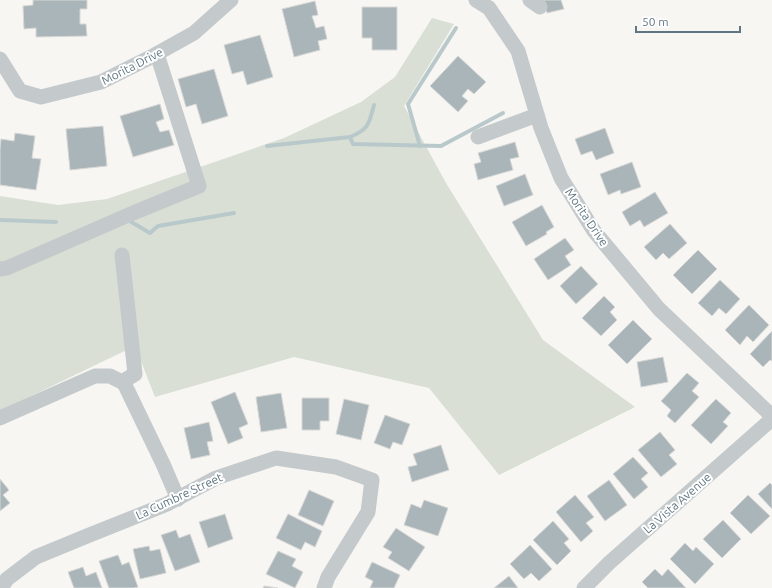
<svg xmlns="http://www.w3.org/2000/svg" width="772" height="588" viewBox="0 0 772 588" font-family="Ubuntu,sans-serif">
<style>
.green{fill:#d9dfd4}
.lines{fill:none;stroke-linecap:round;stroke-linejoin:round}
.stream{stroke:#b9c9cb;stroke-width:4}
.building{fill:#aab5b9;stroke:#d8d8d6}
.minor{stroke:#c4c9cc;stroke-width:15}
.labels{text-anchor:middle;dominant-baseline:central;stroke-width:4;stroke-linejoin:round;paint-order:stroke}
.street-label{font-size:12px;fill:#5f7681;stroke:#fff}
</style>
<rect width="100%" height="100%" fill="#f7f6f3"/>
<path class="green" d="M432,18L454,24L404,106L446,183L543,340L635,407L499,475L429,388L294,357L155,397L135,346L0,411V196L58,205L107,199L284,138L361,102L395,77Z"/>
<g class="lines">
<g class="stream">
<path d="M350,137C369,129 369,124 374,105"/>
<path d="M267,146L350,137L353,144L441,146L503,113"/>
<path d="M420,146L408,104L456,28"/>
<path d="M0,220L56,222"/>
<path d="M128,220L150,233L158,226L234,213"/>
</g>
</g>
<g class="building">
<path d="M33,0H87V9H80V24H86L87,36L36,37V28L24,29L23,6L33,5Z"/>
<path d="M544,0H561L564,9L547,13Z"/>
<path d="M315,1L318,15L312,16L316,28L324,26L327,39L318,41L320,50L294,57L282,9Z"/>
<path d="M362,7H397V50H372V38H362Z"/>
<path d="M260,35L273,77L247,85L243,71L232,74L224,45Z"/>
<path d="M458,56L486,82L474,94L468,89L462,96L468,101L458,112L430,86Z"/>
<path d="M214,69L228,116L202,124L196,104L186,107L178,79Z"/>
<path d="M160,104L164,119L156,122L160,132L169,130L174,145L133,157L120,116Z"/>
<path d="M103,126L107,166L70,170L66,129Z"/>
<path d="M605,128L614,153L596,160L592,151L581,155L575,139Z"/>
<path d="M15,133L35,136L32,158L41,159L36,190L0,185V149L1,139L14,141Z"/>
<path d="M515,142L519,157L510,159L513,170L478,180L474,164L481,162L478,153Z"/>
<path d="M632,162L641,187L621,194L620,190L608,195L600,174Z"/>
<path d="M525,174L533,195L504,206L496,186Z"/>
<path d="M655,192L668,213L644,227L640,220L630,226L622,212Z"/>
<path d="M542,205L554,227L546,232L547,234L526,246L512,222Z"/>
<path d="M670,224L687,243L669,259L663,253L656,260L644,247Z"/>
<path d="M565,238L574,250L565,256L571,265L548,280L534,259Z"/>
<path d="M698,250L717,269L692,294L673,275Z"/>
<path d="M581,266L598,284L576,304L560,286Z"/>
<path d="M720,280L740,299L726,314L719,308L712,316L698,303Z"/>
<path d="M604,296L615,307L610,312L617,320L601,336L582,318Z"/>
<path d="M749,305L769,325L753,342L747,336L740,345L725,330Z"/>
<path d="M633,320L652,339L627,364L608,345Z"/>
<path d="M772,331V361L770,360L763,367L750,354Z"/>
<path d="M663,357L668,382L641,387L637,362Z"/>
<path d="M687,373L699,383L692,391L699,397L675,423L667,416L671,410L661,401Z"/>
<path d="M235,392L248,424L239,428L243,438L228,444L211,402Z"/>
<path d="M281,393L287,428L261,432L256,397Z"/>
<path d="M302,398H329V421H320V430H302Z"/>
<path d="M344,399L369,405L361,440L336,434Z"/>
<path d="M716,399L731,413L723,422L728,426L711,444L691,425Z"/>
<path d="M385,415L410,424L402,445L393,442L390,449L374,443Z"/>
<path d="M209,422L213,441L207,442L210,455L191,459L184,428Z"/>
<path d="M660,432L675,450L669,455L677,464L661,477L638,450Z"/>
<path d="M441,445L449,470L412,482L408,467L417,465L413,454Z"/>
<path d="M633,457L648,473L641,479L648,487L634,499L613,474Z"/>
<path d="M0,479L9,490L3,495L10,503L0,511Z"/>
<path d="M609,480L627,505L605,521L587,496Z"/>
<path d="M770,483L772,485V509L758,494Z"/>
<path d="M309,490L334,501L323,526L298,515Z"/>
<path d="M575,495L594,517L586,523L593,531L581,542L556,512Z"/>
<path d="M748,495L770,516L751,534L730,513Z"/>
<path d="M424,500L448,508L438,536L404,525L411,504L421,508Z"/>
<path d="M225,514L233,539L208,548L199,522Z"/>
<path d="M288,514L322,531L315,547L305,542L301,550L276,538Z"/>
<path d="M723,520L741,539L722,558L703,539Z"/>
<path d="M553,521L569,539L564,543L571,551L557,565L533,540Z"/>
<path d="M396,528L425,547L409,571L388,558L392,552L383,547Z"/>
<path d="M176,530L179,538L190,534L200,562L175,571L161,535Z"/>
<path d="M685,543L693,551L696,547L714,564L695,584L670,559Z"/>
<path d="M530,545L552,569L539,581L531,573L524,579L510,564Z"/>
<path d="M149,546L150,551L160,549L166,573L140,579L133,549Z"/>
<path d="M278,551L296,559L292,566L303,572L295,588L266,574Z"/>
<path d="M118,555L122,565L129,562L138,587L134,588H109L99,561Z"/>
<path d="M372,562L400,575L394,588H370L373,581L365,577Z"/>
<path d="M83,567L86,576L96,572L102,588H74L68,572Z"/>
<path d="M655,569L662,576L668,569L686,588H648L642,582Z"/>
<path d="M509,576L518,588H494Z"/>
<path d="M264,586L278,588H263Z"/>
</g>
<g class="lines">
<g class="minor">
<path d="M476,0L489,8L518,51L541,128L561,178L594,231L659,309L772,416"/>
<path d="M530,0L540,7"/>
<path d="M0,59L20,91L41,97L101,82L151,57L194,33L231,0"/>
<path d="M478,137L537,115"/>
<path d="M122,255L135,374L122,382"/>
<path d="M0,269L7,268L133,213L199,186L157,54"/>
<path d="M0,418L95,376H110L124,383L163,464L178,499"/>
<path d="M1,588L7,579L36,557L87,536L167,504L216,478L276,458L336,467L372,480L368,512L328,577L324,588"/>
<path d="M584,588L609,563L772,419"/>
</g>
</g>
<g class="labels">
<g class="street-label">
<text transform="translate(132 66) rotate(-27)">Morita Drive</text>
<text transform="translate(587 217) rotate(56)">Morita Drive</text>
<text transform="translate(179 496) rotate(-25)">La Cumbre Street</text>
<text transform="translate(677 503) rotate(-41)">La Vista Avenue</text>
</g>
</g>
<path d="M636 26v6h104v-6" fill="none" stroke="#5f7681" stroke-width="2"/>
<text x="642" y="26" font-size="12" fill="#5f7681" stroke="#ffffff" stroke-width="3" paint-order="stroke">50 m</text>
</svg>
